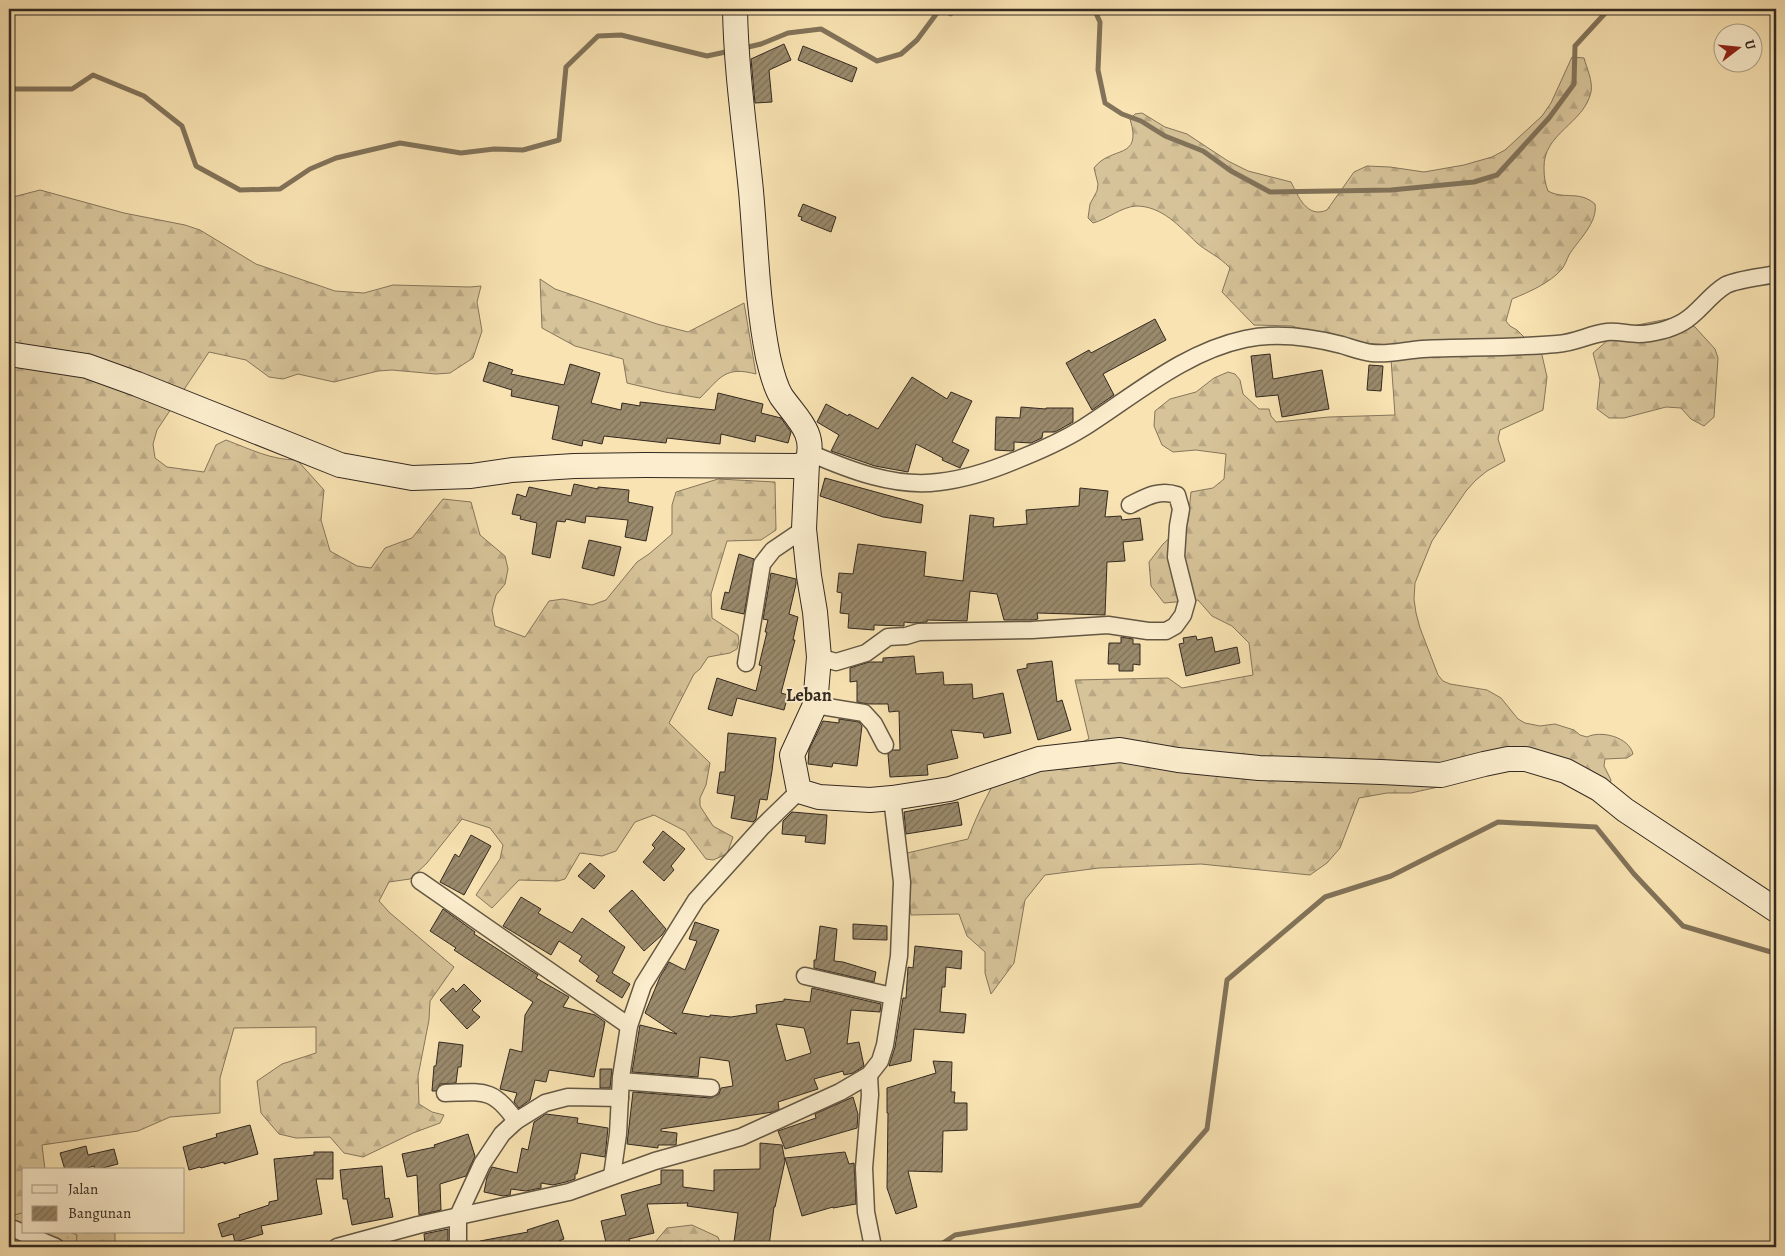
<svg xmlns="http://www.w3.org/2000/svg" width="1785" height="1256" viewBox="0 0 1785 1256" font-family="Alegreya,serif">
<style>
.grass{fill:url(#grass-dots);stroke:#85765c}
.forest{fill:url(#forest-firs);stroke:#85765c}
.lines{fill:none;stroke-linecap:round;stroke-linejoin:round}
.stream{stroke:#82735a;stroke-width:5}
.building{fill:url(#building-hatch);stroke:#332920;fill-rule:evenodd}
.street-casing{stroke:#645844;stroke-width:19}
.secondary-casing{stroke:#332920;stroke-width:26}
.street{stroke:#fbedcd;stroke-width:16}
.secondary{stroke:#fbedcd;stroke-width:24}
.labels{text-anchor:middle;dominant-baseline:central;stroke-width:4;stroke-linejoin:round;paint-order:stroke}
.quarter-label{font-size:18px;font-weight:bold;fill:#332920;stroke:#fbedcd}
</style>
<defs>
<pattern id="grass-dots" width="8" height="8" patternUnits="userSpaceOnUse" patternTransform="scale(1.25)"><rect width="8" height="8" fill="#d7c399"/><path d="M2 2h.1M6 6h.1" fill="none" stroke="#b9a884" stroke-width="1.8" stroke-linecap="round"/></pattern>
<pattern id="forest-firs" width="22" height="20" patternUnits="userSpaceOnUse" patternTransform="scale(1.25)"><rect width="22" height="20" fill="#d7c399"/><path d="M5 1l3.5 6h-7zM16 11l3.5 6h-7z" fill="#b9a884"/></pattern>
<pattern id="building-hatch" width="6" height="6" patternUnits="userSpaceOnUse" patternTransform="scale(1.25)"><rect width="6" height="6" fill="#9a8a6c"/><path d="M-1 1l2-2M0 6l6-6M5 7l2-2" fill="none" stroke="#7e7158"/></pattern>
</defs>
<rect width="100%" height="100%" fill="#f9e3b2"/>
<filter id="stains"><feTurbulence type="fractalNoise" baseFrequency=".004" numOctaves="4"/><feColorMatrix values="0 0 0 0 .2 0 0 0 0 .09 0 0 0 0 .02 0 0 0 .5 -.17"/></filter>
<radialGradient id="worn" r=".72"><stop offset=".6" stop-color="#630" stop-opacity="0"/><stop offset="1" stop-color="#630" stop-opacity=".3"/></radialGradient>
<path class="grass" d="M21,1213L24,1214V1232H71L77,1235L76,1247H9V1217Z"/>
<g class="forest">
<path d="M940,9H962L951,16L939,11Z"/>
<path d="M1572,57L1584,58C1587,69 1593,81 1591,92C1584,124 1543,133 1544,168C1544,177 1545,183 1548,191C1564,200 1579,190 1595,204C1598,223 1578,240 1569,255C1567,259 1565,265 1562,269C1550,283 1529,292 1512,299L1506,321L1510,326L1517,330L1542,355L1547,377L1543,410L1500,430L1498,439L1505,461L1487,471L1476,480L1466,491L1432,541L1415,583L1414,599L1416,613L1420,628L1438,675L1443,681L1450,684L1487,690L1501,698L1518,719L1525,723L1540,726L1555,724L1574,730L1580,735L1587,737C1601,730 1629,737 1633,754L1627,758L1605,759L1604,766L1611,780L1609,787L1557,760L1468,773L1438,787L1411,793H1387L1359,798L1340,848L1327,863L1310,875L1201,864L1099,868L1045,875L1025,900L1014,963L991,994L985,973V952L967,936L959,914L911,915L907,879V853L968,839C978,811 992,786 1007,760L1058,752L1089,739L1075,680L1168,678L1182,688L1253,675L1249,643L1232,626L1212,616L1198,600L1164,603L1151,586L1149,562L1163,544L1188,521L1191,492L1213,488L1224,479L1226,454L1196,450L1173,452L1162,445L1154,426L1155,411L1170,399L1196,392L1214,378L1228,372L1235,374L1240,380L1243,394L1259,409H1269L1271,416L1276,422L1329,417L1395,415L1390,345L1337,341L1292,326L1254,325L1222,292L1230,268C1219,256 1207,252 1197,243C1179,226 1162,206 1136,206C1121,207 1108,219 1093,223L1088,218L1090,204L1097,191L1098,184L1094,168C1111,145 1143,161 1130,119L1135,114L1142,113L1165,127L1187,134L1228,161L1248,171L1291,182C1298,196 1307,219 1327,210L1354,172L1367,166L1390,167L1424,172L1464,165L1492,157L1505,150L1542,116L1551,103Z"/>
<path d="M40,190L124,213L185,225L200,230L256,264L335,291L364,293L393,285L470,287L481,286L477,302L482,331L473,358L450,373L436,374L392,370L378,371L334,382L298,374L283,379L269,377L246,360L209,352L157,430L153,444L155,458L167,467L204,472L216,445L226,440C250,449 271,460 297,460L324,490L321,520L330,551L357,566L371,568L385,548L412,538L443,499L471,502L480,535L505,556L508,569L505,584L496,595L492,610L495,626L525,637L549,601L563,599L592,605L606,600L637,562L649,554L672,534V505L676,492L718,479L775,482L776,530L761,540L727,541L711,594L712,618L738,635L739,642L737,649L730,653L708,657L700,669L694,674L669,723L710,763L706,785L700,798V806L713,826L733,837L727,854L713,860L706,859L685,831L654,815L635,822L616,851L602,856L580,853L565,879L558,881L519,880L492,908L476,895L500,859L503,845L490,828L462,819L427,863L410,879L389,882L379,901L390,913L454,967L430,1001L429,1020L418,1076L419,1104L432,1112L444,1115L440,1123L413,1133L363,1157L344,1153L330,1137L296,1138L279,1134L261,1113L257,1081L282,1064L316,1053V1027L234,1028L220,1078V1113L170,1117L138,1131L42,1145L45,1170H24V1214L21,1213L9,1217V198Z"/>
<path d="M540,279L555,289L657,324L688,332L744,303L756,374C725,366 721,377 700,398L665,392L627,383L623,359L575,346L542,328Z"/>
<path d="M1673,318L1695,327L1715,349L1718,358L1714,417L1704,426L1691,419L1681,408L1666,407L1624,418H1609L1597,409L1600,380L1593,353L1622,328Z"/>
<path d="M692,1225L718,1237L722,1247H657L656,1241L667,1228Z"/>
<path d="M71,1232H115V1247H76L77,1235Z"/>
</g>
<g class="lines">
<g class="stream">
<path d="M1094,9L1100,22L1098,70L1105,103L1122,114L1141,121L1165,136L1203,151L1231,171L1270,192L1391,190L1474,182L1497,175L1549,118L1574,84L1575,46L1609,9"/>
<path d="M744,48L761,44L788,33L821,29L877,61L901,54L917,40L940,9"/>
<path d="M9,89H72L93,75L144,96L182,126L196,166L240,190L280,189L310,169L336,158L400,143L461,153L494,149L523,150L559,140L566,67L598,36L621,35L707,56L730,51"/>
<path d="M937,1247L955,1235L1140,1205L1207,1129L1227,980L1325,897L1391,876L1498,822L1596,827L1634,874L1683,926L1771,952L1776,949"/>
</g>
</g>
<g class="building">
<path d="M784,44L791,60L769,70L772,102L755,103L751,59Z"/>
<path d="M803,46L857,68L852,82L798,60Z"/>
<path d="M803,204L836,217L831,232L801,220L802,217L798,216Z"/>
<path d="M1155,319L1166,340L1103,374L1114,395L1092,410L1066,363L1089,350L1091,353Z"/>
<path d="M1270,354L1273,379L1322,370L1329,409L1282,417L1278,395L1256,397L1251,356Z"/>
<path d="M489,362L513,370L511,374L564,385L570,364L600,373L591,403L621,410L622,403L640,406V402L715,410L718,393L763,404L761,413L781,418L791,432L788,443L756,435L755,442L721,434L720,444L667,438L666,443L604,436L602,444L583,440L582,446L552,439L559,406L511,396L512,390L483,381Z"/>
<path d="M1369,365L1383,366L1381,391L1367,390Z"/>
<path d="M912,377L947,399L951,392L972,401L952,442L969,450L960,468L942,460L943,458L916,444L908,472L875,466L831,451L839,435L817,422L826,404L848,416L849,414L878,429Z"/>
<path d="M1021,407L1046,409V408H1073V422L1055,432H1043L1042,438L1031,443L1014,442V450L1012,451L995,450L996,417L1020,418Z"/>
<path d="M825,478L923,505L921,523L883,517L820,496Z"/>
<path d="M574,484L598,489V487L629,490L628,502L653,507L646,541L625,537L628,520L586,516L585,523L566,519L565,522L557,521L550,558L532,554L537,523L520,519L521,516L512,514L517,494L526,497L529,487L571,496Z"/>
<path d="M1080,488L1108,491L1105,517L1121,516L1122,520L1140,518L1143,540L1123,542L1125,561L1107,562L1105,615L1037,613L1038,619L1033,620H1004L997,594L970,591L967,621L927,620V622L914,623L904,622V626L874,625V630L848,628L849,614L840,613L842,593L837,592L839,573L853,574L858,544L926,552L924,576L963,581L970,515L994,518L993,527L1027,524L1026,510L1079,506Z"/>
<path d="M589,540L621,547L614,576L582,568Z"/>
<path d="M739,554L754,559L744,614L721,609L725,592L729,593Z"/>
<path d="M771,573L796,579V584L789,614L798,617L793,640H795L781,693L788,695L784,710L737,698L732,716L708,709L717,678L756,691L762,666L759,665L767,632H765L768,620L763,619Z"/>
<path d="M1196,636L1197,640L1212,637L1215,652L1237,647L1240,663L1186,676L1179,644L1184,643L1183,638Z"/>
<path d="M1121,637L1133,639V644H1140V665L1133,664V671H1119V664H1108L1109,643H1121Z"/>
<path d="M914,656L916,674L943,672L944,685L972,684L973,699L1003,693L1011,733L984,738L983,733L951,730L958,758L927,765L928,775L890,777L888,754L893,750H900L899,711L889,712L888,704H868L857,702V681L850,682V668L869,662H883V658Z"/>
<path d="M1052,661L1057,702L1062,700L1071,730L1038,740L1017,670L1027,668V664Z"/>
<path d="M839,719L859,722L862,726L857,766L833,763L832,767L808,764L809,750L823,721L839,723Z"/>
<path d="M728,733L776,738L772,771L767,800L760,799L756,819L753,822L731,818L735,796L717,793L720,772H725Z"/>
<path d="M958,802L962,825L906,834L904,812Z"/>
<path d="M792,812L827,815L825,844L805,842L806,836L782,834L783,821Z"/>
<path d="M663,831L685,849L671,866L674,870L664,881L643,862L655,848L652,845Z"/>
<path d="M471,835L491,846L464,895L440,882L455,854L459,857Z"/>
<path d="M590,863L605,876L594,889L578,876Z"/>
<path d="M632,890L666,929L662,935L644,951L609,911Z"/>
<path d="M521,897L541,909L538,913L572,933L582,918L625,947L612,973L630,984L622,998L596,981L599,976L579,961L582,956L559,941L551,955L503,926Z"/>
<path d="M443,909L475,932L474,934L538,975L536,978L569,997L563,1007L595,1015L605,1022L594,1077L549,1070L546,1082L535,1080L530,1100L519,1108L514,1102L517,1093L500,1089L510,1049L522,1052L525,1015L533,1002L454,950L456,948L430,931Z"/>
<path d="M695,922L719,930L682,1013L710,1017V1015L731,1017L757,1013L756,1005L784,1001V999L810,1002L812,988L881,1004L880,1012L851,1010L847,1044L859,1042L864,1066L853,1073L844,1075L843,1071L814,1079L818,1089L778,1102L779,1109L773,1112L661,1129V1131L677,1133L676,1145H658V1148L627,1144L633,1092L711,1098L719,1094L721,1088L733,1086L729,1061L700,1057L698,1077L632,1072L640,1025L677,1034L645,1013L660,977L669,962L685,970L697,941L689,939ZM776,1024L804,1028L811,1053L786,1061Z"/>
<path d="M853,924L887,926V940L853,939Z"/>
<path d="M820,926L837,929L834,961L843,962L876,972L874,982L814,968V960H816Z"/>
<path d="M915,946L962,951L961,969L946,967L945,987H942L940,1012L966,1014L964,1033L914,1029L911,1061L889,1066L895,1047L903,998H906L908,967L913,968Z"/>
<path d="M464,984L481,1001L472,1010L480,1017L467,1029L440,1000L453,988L456,992Z"/>
<path d="M439,1042L463,1045L461,1067H458L456,1083L440,1084L436,1091H432L434,1066H436Z"/>
<path d="M933,1061L952,1062L951,1092H955L954,1103H967V1130L943,1131L942,1172L908,1171L917,1207L896,1214L887,1188L888,1113H887V1088L936,1073Z"/>
<path d="M600,1069H612L610,1088H600Z"/>
<path d="M853,1097L858,1114L857,1128L785,1149L778,1131L816,1118L815,1114Z"/>
<path d="M546,1114L578,1118L577,1123L608,1128L605,1157L581,1153L577,1174H575V1179L566,1182L553,1185L541,1183V1188L526,1191L511,1189L510,1195L503,1196L484,1192L487,1177L492,1167L517,1173L522,1148L528,1150L534,1122Z"/>
<path d="M250,1125L258,1154L224,1164V1162L201,1168L200,1167L189,1170L183,1147L217,1137L216,1134Z"/>
<path d="M468,1134L475,1156L466,1176L440,1184L441,1210L419,1215L417,1175L407,1177L402,1154L435,1147L434,1145Z"/>
<path d="M760,1143L782,1145L785,1161L775,1207H774L769,1246L734,1242L738,1213L687,1206L688,1203L647,1204L654,1233L629,1239L631,1247H607L601,1221L626,1215L621,1195L661,1184V1170H683V1187L714,1191V1170L760,1169Z"/>
<path d="M86,1146L88,1155L114,1149L118,1164L95,1170L94,1166L81,1170H65L60,1153Z"/>
<path d="M314,1152H333V1179H316L322,1214L261,1226L263,1234L235,1242L233,1234L222,1237L218,1224L240,1217L239,1215L269,1205V1202L278,1200L274,1159L314,1155Z"/>
<path d="M845,1152L849,1164L854,1163L856,1204L833,1208V1207L802,1216L785,1158Z"/>
<path d="M382,1166L385,1199L389,1198L393,1217L352,1225L347,1199H343L340,1170Z"/>
<path d="M558,1220L564,1239L559,1241L561,1247H481L480,1241L528,1232L527,1230Z"/>
<path d="M448,1229V1247H437V1245H425L424,1234Z"/>
</g>
<g class="lines">
<g class="street-casing">
<g id="street">
<path d="M810,453C849,470 895,488 939,482C965,479 990,471 1014,461C1037,452 1062,441 1083,428C1135,395 1184,352 1245,339C1277,332 1311,337 1342,345C1352,348 1362,352 1372,353C1389,355 1406,350 1423,349C1468,347 1513,348 1557,344C1575,343 1590,334 1607,332C1618,331 1628,334 1638,334C1653,334 1671,329 1683,322C1699,313 1709,295 1726,285C1738,279 1762,277 1776,274"/>
<path d="M819,657L836,662L866,653L888,637L906,636L919,632L1032,630L1108,625L1148,631H1166L1175,626L1183,615L1187,601L1176,557L1178,526L1181,509L1177,495C1159,489 1146,497 1130,505"/>
<path d="M746,663L762,564L773,550L804,529"/>
<path d="M815,705L864,713L874,724L885,745"/>
<path d="M420,881L629,1026"/>
<path d="M805,976L892,996"/>
<path d="M869,1075L870,1095L864,1168L866,1212L873,1247"/>
<path d="M621,1081L711,1088"/>
<path d="M445,1093C482,1092 493,1087 516,1121"/>
<path d="M612,1176L618,1134L621,1077L629,1026L643,985L696,900L762,827L799,791"/>
<path d="M9,1229H14L56,1247"/>
<path d="M337,1247L418,1225L569,1192L655,1161L741,1137L840,1092L869,1075L880,1061L885,1045L899,956L902,882L892,798"/>
<path d="M458,1247V1216L482,1164L502,1134L516,1121L545,1103L568,1097L620,1098"/>
</g>
</g>
<g class="secondary-casing">
<g id="secondary">
<path d="M9,354L87,366L137,384L340,465L412,478L471,476L512,470L574,466L645,465L797,466L807,463C817,433 797,419 781,396C774,384 771,370 768,357C757,302 756,246 751,191C745,130 736,70 735,9"/>
<path d="M807,463L804,529L809,576L815,612L819,657L815,705L792,755L799,791L819,797L870,800L892,798L950,789L1039,759L1120,750L1178,760L1259,768L1381,772L1441,775L1484,764L1508,759H1526L1566,771L1599,789L1625,810L1776,910"/>
</g>
</g>
<use href="#street" class="street"/>
<use href="#secondary" class="secondary"/>
</g>
<g class="labels">
<g class="quarter-label">
<text x="809" y="695">Leban</text>
</g>
</g>
<rect width="1785" height="1256" fill="none" stroke="#f9e3b2" stroke-width="30"/>
<rect x="10" y="10" width="1765" height="1236" fill="none" stroke="#332920" stroke-width="2.5"/>
<rect x="15" y="15" width="1755" height="1226" fill="none" stroke="#332920"/>
<rect x="22" y="1168" width="162" height="65" fill="#fbedcd" stroke="#ab9f88"/>
<rect x="32" y="1185" width="25" height="8" fill="#fbedcd" stroke="#ab9f88"/>
<text x="68" y="1194" font-size="15" fill="#332920">Jalan</text>
<rect x="32" y="1206" width="25" height="15" fill="url(#building-hatch)" stroke="#ab9f88"/>
<text x="68" y="1218" font-size="15" fill="#332920">Bangunan</text>
<g transform="translate(1738 48) rotate(74)"><circle r="24" fill="#fbedcd" stroke="#ab9f88"/>
<path d="M0-4L9 19L0 12L-9 19Z" fill="#8f2418"/>
<text y="-8" font-size="14" font-weight="bold" text-anchor="middle" fill="#332920">U</text>
</g>
<rect width="100%" height="100%" filter="url(#stains)"/>
<rect width="100%" height="100%" fill="url(#worn)"/>
</svg>
